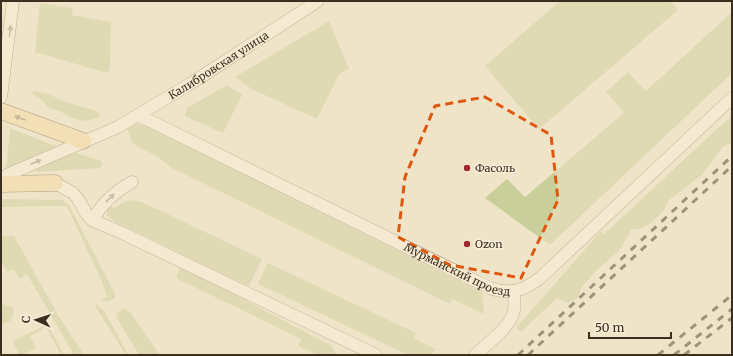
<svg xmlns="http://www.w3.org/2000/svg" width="733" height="356" viewBox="0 0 733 356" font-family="Merriweather,serif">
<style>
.green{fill:#c9cf9b}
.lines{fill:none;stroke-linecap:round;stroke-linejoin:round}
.minor-casing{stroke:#8d765c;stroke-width:13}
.major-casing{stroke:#5b4430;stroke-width:17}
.minor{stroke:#faf1dc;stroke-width:12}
.major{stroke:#f3d9a0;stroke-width:16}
.rail{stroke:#3d2e20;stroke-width:3;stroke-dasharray:7 7;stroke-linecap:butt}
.oneway{fill:#9c907e}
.oneway2{fill:#988460}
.marked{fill:none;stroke:#df570d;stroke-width:3;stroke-dasharray:8 5;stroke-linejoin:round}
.poi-dot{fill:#9e2a2b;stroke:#f7eed8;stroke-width:1.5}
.labels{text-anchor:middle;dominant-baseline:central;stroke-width:3;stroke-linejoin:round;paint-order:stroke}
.street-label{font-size:11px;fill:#3d2e20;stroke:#f7eed8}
.poi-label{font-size:11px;fill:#3d2e20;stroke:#f7eed8;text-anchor:start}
</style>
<rect width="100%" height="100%" fill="#f0e4c8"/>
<g class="green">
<path d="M560,1H670L678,10L539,129L485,66Z"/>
<path d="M40,3L73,8L72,15L111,22L110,69L107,73L35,52Z"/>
<path d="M732,12V73L550,245L485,198L507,179L525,197L624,113L606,92L628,72L646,91Z"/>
<path d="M329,21L349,69L340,73L317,119L252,89L235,77Z"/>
<path d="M227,85L242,95L223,133L185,116L187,108Z"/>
<path d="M34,91L49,94L63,101L99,112L100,117L85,121L71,118L58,110L50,109L42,100L32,94Z"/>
<path d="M732,115V142L723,147L702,175L669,200L664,210L652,222L643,228L631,230L619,251L597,270L582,287L578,298L568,303L557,298L521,332L516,328L601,231L604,234Z"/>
<path d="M136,124L147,126L482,292L484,314L452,299L450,304L172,168L156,156L135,145L132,142L127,129L131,125Z"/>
<path d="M10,128L61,148L6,170Z"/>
<path d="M74,152L101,161L103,165L100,168L38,172L34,169Z"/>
<path d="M1,199L62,200L69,205L115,294V298L107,302L101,300L107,297L103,284L67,206L1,207Z"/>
<path d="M132,200L142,202L262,259L249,286L117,223L107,216V211L110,206L114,208L124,202Z"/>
<path d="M1,236H14L58,315L84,355H74L27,274L19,279L14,269L7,272L1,261Z"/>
<path d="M268,263L416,333L414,338L435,349L431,355H408L258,284Z"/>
<path d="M181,266L332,346L336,355H318L298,346L301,339L176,278Z"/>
<path d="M1,303L12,307L14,313L10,321L1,325Z"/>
<path d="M96,304L105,312L128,355H126L95,306Z"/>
<path d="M124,308L130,312L160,355H139L116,317L117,313Z"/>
<path d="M44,326L49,327L64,355H61L46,327L30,336L36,348L23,355H19L13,341Z"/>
</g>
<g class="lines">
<g class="minor-casing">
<g id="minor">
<path d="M1,97L13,1"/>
<path id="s1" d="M138,115L490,288C510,295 523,291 540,278L732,98"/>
<path id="s2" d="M1,179L9,174L118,127L190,84L318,1"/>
<path d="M55,183L73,193L78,199L86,213L92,220L122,233L376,355"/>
<path d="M92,220C102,204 115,191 132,182"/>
<path d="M475,355C487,344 512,326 514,310C515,304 514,298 514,291"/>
</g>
</g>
<g class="major-casing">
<g id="major">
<path d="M1,111L83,141"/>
<path d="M1,184L55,183"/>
</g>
</g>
<use href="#minor" class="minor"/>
<use href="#major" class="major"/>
<g class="rail">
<path d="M518,355L732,156"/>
<path d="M528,355L732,166"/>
<path d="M658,355L732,295"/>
<path d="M674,355L732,309"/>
<path d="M684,355L732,318"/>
</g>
</g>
<defs><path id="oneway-solid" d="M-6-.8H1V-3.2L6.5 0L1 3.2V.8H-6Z"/></defs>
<g class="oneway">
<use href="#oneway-solid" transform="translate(10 31) rotate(-83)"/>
<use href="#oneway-solid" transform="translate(36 162) rotate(-23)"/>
<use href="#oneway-solid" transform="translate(110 198) rotate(-44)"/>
</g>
<use class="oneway2" href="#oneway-solid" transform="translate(20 118) rotate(-160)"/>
<path d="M0 0H733V356H0ZM485,97L551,135L558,200L521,278L450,265L398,237L405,177L435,106Z" fill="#f0e4c8" fill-opacity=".55" fill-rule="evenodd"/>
<path class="marked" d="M485,97L551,135L558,200L521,278L450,265L398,237L405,177L435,106Z"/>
<g class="poi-dot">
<circle cx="467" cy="168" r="4"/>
<circle cx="467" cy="244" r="4"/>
</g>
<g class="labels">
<g class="street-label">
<text stroke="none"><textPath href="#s2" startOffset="246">Калибровская улица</textPath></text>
<text stroke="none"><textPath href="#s1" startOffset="355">Мурманский проезд</textPath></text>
</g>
<g class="poi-label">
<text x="475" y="168">Фасоль</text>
<text x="475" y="244">Ozon</text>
</g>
</g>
<rect width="733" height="356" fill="none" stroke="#3d2e20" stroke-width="4"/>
<g transform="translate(36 320) rotate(273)" stroke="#f7eed8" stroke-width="3" paint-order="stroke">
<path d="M0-3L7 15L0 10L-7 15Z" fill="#3d2e20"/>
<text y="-6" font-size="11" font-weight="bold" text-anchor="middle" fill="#3d2e20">С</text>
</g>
<path d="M589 332v6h82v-6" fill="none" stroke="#3d2e20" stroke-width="2"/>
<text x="595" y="332" font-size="12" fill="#3d2e20" stroke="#f7eed8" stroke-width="3" paint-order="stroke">50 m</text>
</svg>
